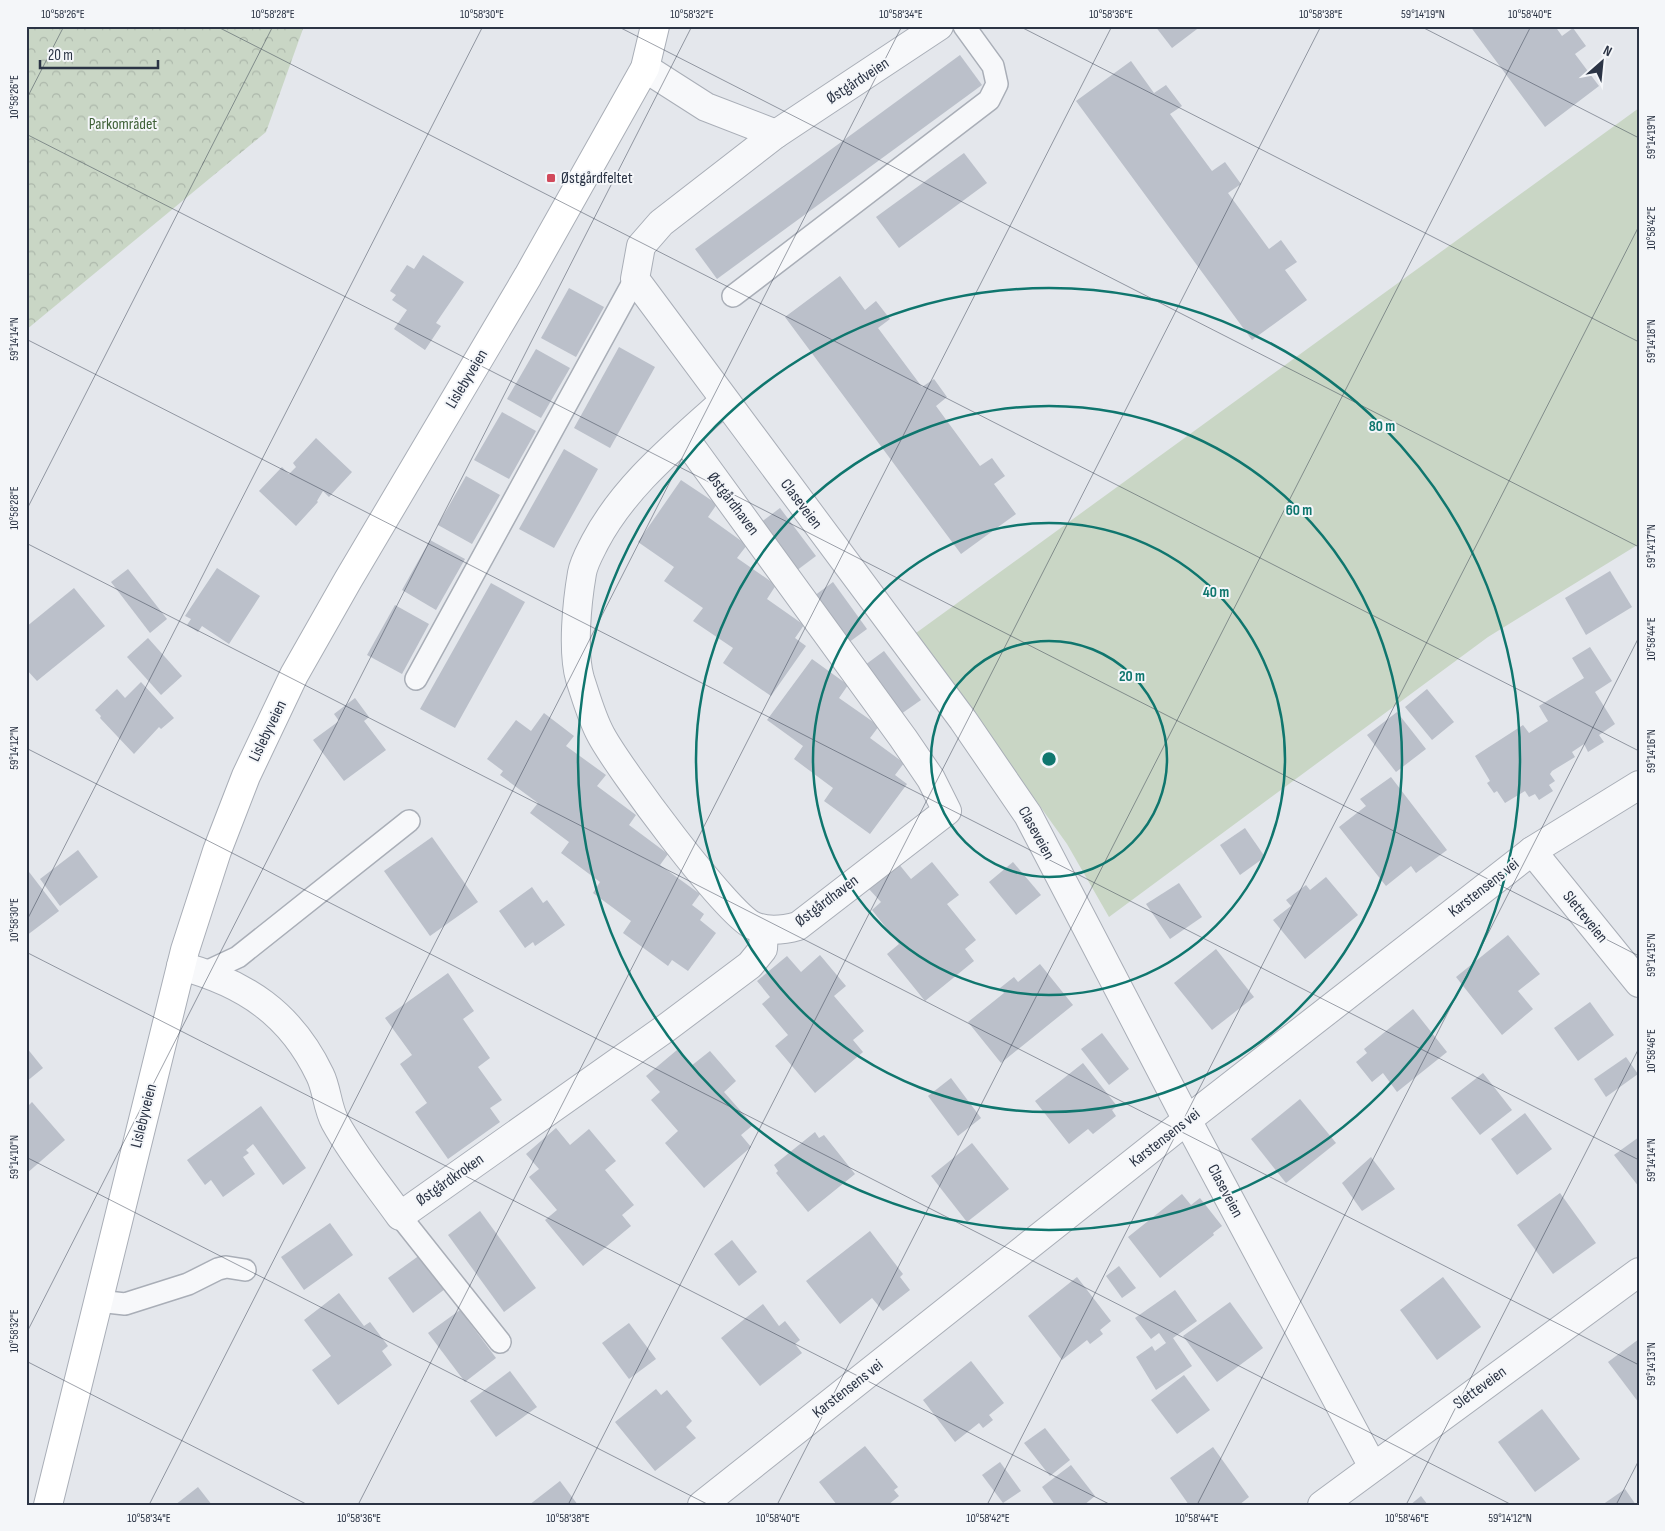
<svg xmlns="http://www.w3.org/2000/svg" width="1665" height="1531" viewBox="0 0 1665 1531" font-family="'Sofia Sans Condensed',sans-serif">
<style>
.green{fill:#c9d6c5}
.park{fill:url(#park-crowns)}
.building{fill:#bbc0ca}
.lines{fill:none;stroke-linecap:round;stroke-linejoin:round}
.lane-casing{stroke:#a9aeb7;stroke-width:24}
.street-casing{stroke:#a9aeb7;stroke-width:30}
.secondary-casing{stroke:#a9aeb7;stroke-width:30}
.lane{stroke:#f7f8fa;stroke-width:21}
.street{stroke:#f7f8fa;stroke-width:28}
.secondary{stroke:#fff;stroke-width:28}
.ticks{fill:none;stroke:#2b3445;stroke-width:1;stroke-opacity:0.45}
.ring{fill:none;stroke:#0f766e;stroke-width:2.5}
.poi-dot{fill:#d1495b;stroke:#f4f6f9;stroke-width:2}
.labels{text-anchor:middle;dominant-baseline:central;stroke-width:4;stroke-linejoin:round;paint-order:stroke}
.street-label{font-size:16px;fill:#2b3445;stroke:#f4f6f9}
.park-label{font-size:16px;fill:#3f6138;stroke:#f4f6f9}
.poi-label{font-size:16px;fill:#2b3445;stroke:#f4f6f9;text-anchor:start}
.centre{fill:#0f766e;stroke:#f4f6f9;stroke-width:2.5}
.ring-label{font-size:15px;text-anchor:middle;font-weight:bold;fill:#0f766e;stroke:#f4f6f9;stroke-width:4;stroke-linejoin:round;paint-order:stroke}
.neatline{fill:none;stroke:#2b3445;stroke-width:2}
.ticks-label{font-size:12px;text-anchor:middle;fill:#2b3445}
</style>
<defs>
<pattern id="park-crowns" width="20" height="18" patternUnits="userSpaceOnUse" patternTransform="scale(1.25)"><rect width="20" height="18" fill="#c9d6c5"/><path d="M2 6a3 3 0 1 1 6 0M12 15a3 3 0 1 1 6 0" fill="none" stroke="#adb8ab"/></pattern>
</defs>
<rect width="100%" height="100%" fill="#e4e7ec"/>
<path class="green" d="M1639,108V544L1488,637L1109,917L1067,844L916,633Z"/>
<path class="park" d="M26,26H304L266,132L26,330Z"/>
<g class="building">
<path d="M1155,26H1201L1172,48Z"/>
<path d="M1470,26H1555L1562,36L1573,28L1586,46L1575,54L1599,86L1545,127Z"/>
<path d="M960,55L982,85L717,279L695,249Z"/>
<path d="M1131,61L1154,93L1166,85L1182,106L1170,114L1212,171L1225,162L1241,184L1228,193L1269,249L1281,240L1297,262L1285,270L1307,300L1252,340L1076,101Z"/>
<path d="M964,153L987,183L899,248L876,217Z"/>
<path d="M423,255L464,282L436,323L441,326L425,350L394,329L407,310L392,300L396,295L390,291L407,265L414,269Z"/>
<path d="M840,276L865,310L876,301L890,319L878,328L922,387L934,379L947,397L936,406L980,466L992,458L1005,476L994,484L1016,514L961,554L785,317Z"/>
<path d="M569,288L604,307L576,357L541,338Z"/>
<path d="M619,347L655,367L610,448L574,428Z"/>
<path d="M536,349L570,368L541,418L507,399Z"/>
<path d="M502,412L536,431L509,479L474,460Z"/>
<path d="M316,438L352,472L329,497L323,491L317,501L318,502L296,526L259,491L282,467L289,474L296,467L293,463Z"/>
<path d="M564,449L598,469L554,548L519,529Z"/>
<path d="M466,476L500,495L472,544L438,525Z"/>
<path d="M681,480L717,504L708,517L747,545L737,558L776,585L767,599L804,625L795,638L806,646L771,696L723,663L733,648L693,621L703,608L664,581L674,567L638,542Z"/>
<path d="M780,508L816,556L796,571L760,523Z"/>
<path d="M430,540L465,559L436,610L402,590Z"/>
<path d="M217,568L260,596L229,644L202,626L198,632L187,625L191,619L185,616Z"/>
<path d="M128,569L167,619L150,633L111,582Z"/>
<path d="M1610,571L1632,607L1586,635L1565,598Z"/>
<path d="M833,582L867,629L848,643L814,596Z"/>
<path d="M491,583L525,602L455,728L420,709Z"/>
<path d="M74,588L105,626L37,681L26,669V627Z"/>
<path d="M395,605L429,624L402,674L367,655Z"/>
<path d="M148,638L182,676L161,695L127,657Z"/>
<path d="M1590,647L1612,681L1595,692L1615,724L1599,735L1604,742L1588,752L1584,744L1572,752L1575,757L1552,771L1550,774L1555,781L1549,785L1553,791L1539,800L1535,794L1529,797L1525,791L1505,803L1497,791L1494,793L1487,783L1490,781L1475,756L1523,725L1529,733L1548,721L1539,706L1584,678L1572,658Z"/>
<path d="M884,651L921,700L901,714L865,665Z"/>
<path d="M812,659L848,685L839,698L879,726L870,738L904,763L895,775L907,784L870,834L824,801L833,788L794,759L803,746L767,720Z"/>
<path d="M141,682L174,718L161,729L159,727L134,754L100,718L101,716L95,710L117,689L125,698Z"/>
<path d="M1427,689L1454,722L1432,740L1405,707Z"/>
<path d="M355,698L369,717L364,721L386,750L344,781L313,740L339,721L334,714Z"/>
<path d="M1397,712L1426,749L1396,772L1367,735Z"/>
<path d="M544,713L574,736L566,746L606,775L597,786L636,815L629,825L668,854L660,865L700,894L692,905L704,914L700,920L716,933L688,971L672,960L668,966L623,933L631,921L593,893L600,882L561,853L569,842L530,813L538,803L500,775L503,771L487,759L516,720L531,731Z"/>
<path d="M1391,777L1447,850L1416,873L1411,866L1386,886L1339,827L1366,806L1360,799Z"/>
<path d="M1245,828L1265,857L1240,875L1220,845Z"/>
<path d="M432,837L478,902L430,936L384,871Z"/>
<path d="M78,850L98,877L60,906L40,879Z"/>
<path d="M932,862L959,895L947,904L976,940L965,949L974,961L925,1001L887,954L899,944L872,910L881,902L868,888L898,863L911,879Z"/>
<path d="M1013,862L1041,895L1016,915L989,882Z"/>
<path d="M26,868L59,911L26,936Z"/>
<path d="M1326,877L1358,915L1305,959L1273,920L1291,906L1286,900L1306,885L1310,890Z"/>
<path d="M1179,883L1202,917L1170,939L1146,904Z"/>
<path d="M532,887L543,903L547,900L565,925L535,946L533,942L525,948L499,911Z"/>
<path d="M1508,935L1540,974L1518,991L1533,1009L1502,1035L1456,977Z"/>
<path d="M1216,949L1254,997L1212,1030L1174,983Z"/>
<path d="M820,955L846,986L834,996L864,1031L853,1040L863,1052L815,1093L775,1046L788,1035L762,1004L770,997L757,981L787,956L801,972Z"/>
<path d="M1040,964L1073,1005L1001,1063L968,1022L1004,993L1000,988L1014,977L1018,982Z"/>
<path d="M448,973L474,1011L463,1019L490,1058L478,1067L502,1100L490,1108L500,1122L448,1159L415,1112L427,1103L400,1064L412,1055L385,1018Z"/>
<path d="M1590,1002L1614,1035L1578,1061L1554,1028Z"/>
<path d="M1413,1009L1447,1052L1397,1092L1383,1073L1372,1082L1356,1062L1367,1053L1364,1049Z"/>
<path d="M1102,1033L1129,1069L1109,1085L1081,1049Z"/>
<path d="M26,1047L43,1068L26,1082Z"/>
<path d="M677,1050L691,1066L710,1051L736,1081L724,1092L753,1125L741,1135L751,1147L704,1188L665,1143L678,1131L651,1100L660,1092L646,1076Z"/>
<path d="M1626,1057L1638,1074L1606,1097L1594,1079Z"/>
<path d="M1083,1063L1117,1106L1112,1110L1116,1116L1093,1134L1088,1129L1069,1144L1035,1101Z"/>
<path d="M1483,1073L1512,1110L1480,1135L1451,1098Z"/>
<path d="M951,1078L981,1118L958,1136L928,1096Z"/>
<path d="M1300,1099L1336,1143L1286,1183L1251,1139Z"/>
<path d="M32,1102L65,1140L26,1174V1108Z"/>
<path d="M261,1106L306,1168L283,1185L253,1144L246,1150L249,1153L243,1157L255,1174L223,1197L211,1180L205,1185L187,1160Z"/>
<path d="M1525,1113L1552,1149L1517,1175L1491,1139Z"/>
<path d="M556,1128L570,1145L589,1129L616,1161L605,1170L634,1205L622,1215L631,1226L583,1266L545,1220L557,1210L529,1177L539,1169L526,1154Z"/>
<path d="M815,1132L819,1138L824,1135L855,1174L808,1212L776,1173L778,1171L774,1165Z"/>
<path d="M1639,1137V1187L1614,1155Z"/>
<path d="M972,1143L1009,1189L967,1222L931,1176Z"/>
<path d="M1371,1157L1395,1189L1362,1211L1342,1183Z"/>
<path d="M1560,1193L1596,1243L1553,1274L1517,1225Z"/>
<path d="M1182,1194L1191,1205L1200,1198L1222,1226L1213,1233L1214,1235L1160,1278L1128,1237Z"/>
<path d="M480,1211L536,1288L504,1312L448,1235Z"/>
<path d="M330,1223L353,1255L304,1290L281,1257Z"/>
<path d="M870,1231L903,1274L900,1277L910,1290L883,1311L872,1298L840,1324L806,1281Z"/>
<path d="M732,1240L757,1272L739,1286L714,1254Z"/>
<path d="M420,1255L445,1289L413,1313L388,1278Z"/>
<path d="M1119,1266L1136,1288L1122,1298L1106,1276Z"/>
<path d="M1077,1277L1111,1321L1100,1330L1103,1334L1090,1344L1087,1340L1062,1360L1028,1316Z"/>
<path d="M1443,1277L1481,1327L1437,1360L1400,1310Z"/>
<path d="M1175,1290L1197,1321L1173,1338L1192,1366L1156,1390L1136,1357L1152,1346L1155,1351L1166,1343L1159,1333L1151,1339L1135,1318Z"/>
<path d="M339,1293L364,1326L370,1322L388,1346L382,1351L392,1365L338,1405L312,1370L331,1356L304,1320Z"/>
<path d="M1230,1302L1263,1348L1217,1382L1183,1336Z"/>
<path d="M763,1304L779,1326L785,1321L800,1340L795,1344L802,1353L760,1386L721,1338Z"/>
<path d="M460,1310L496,1358L465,1382L428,1333Z"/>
<path d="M629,1323L656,1359L629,1379L602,1343Z"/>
<path d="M1639,1339V1403L1608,1362Z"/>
<path d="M971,1361L1004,1403L989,1415L993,1420L983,1428L979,1423L955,1442L923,1400Z"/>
<path d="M510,1371L537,1407L496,1437L470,1401Z"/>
<path d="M1184,1375L1210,1410L1177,1434L1151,1400Z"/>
<path d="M656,1389L661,1395L667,1390L692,1421L686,1427L696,1438L655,1471L615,1422Z"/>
<path d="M1542,1409L1580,1459L1535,1492L1498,1442Z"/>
<path d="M1045,1428L1070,1460L1050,1476L1024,1443Z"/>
<path d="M865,1446L898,1487L894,1490L899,1496L888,1505H837L819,1482Z"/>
<path d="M1213,1447L1249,1497L1239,1505H1189L1170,1478Z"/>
<path d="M1000,1462L1021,1491L1003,1503L982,1475Z"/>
<path d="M1071,1465L1095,1496L1084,1505H1055L1042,1487Z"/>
<path d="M560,1481L578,1505H529Z"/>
<path d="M198,1487L212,1505H175Z"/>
<path d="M1625,1489L1636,1505H1602Z"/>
<path d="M1421,1496L1428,1505H1410Z"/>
</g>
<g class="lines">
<g class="lane-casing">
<g id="lane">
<path d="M733,296L989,100L997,84L993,66L964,26"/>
<path d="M416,679L635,279"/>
<path d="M206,972L238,957L409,821"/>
<path d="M400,1216L500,1342"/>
<path d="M98,1301L125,1304L188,1284L218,1269L226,1267L245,1270"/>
</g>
</g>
<g class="street-casing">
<g id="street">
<path d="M645,68L706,107L776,134L661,223L641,246L635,279L963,720L1028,815L1187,1120L1373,1467"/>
<path d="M776,134L939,26"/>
<path d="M684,437L903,738L931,779L947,811L798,926C784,930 768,932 754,926C727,915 618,767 601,735C592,719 586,697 580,679C572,651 577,602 582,573C584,562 590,552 595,542C625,485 677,444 724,401"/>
<path d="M1532,851L1639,983"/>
<path d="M181,966C245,983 291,1014 320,1075C327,1089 327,1107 335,1122C353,1155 378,1185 400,1216L666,1028L750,965L763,949L764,930"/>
<path d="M702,1505L1187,1120L1532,851L1639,785"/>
<path d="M1322,1505L1639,1272"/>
</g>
</g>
<g class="secondary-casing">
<path id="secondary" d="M48,1505L185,950L217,851L246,776L294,675L348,580L528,276L645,68L655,26"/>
</g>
<use href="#lane" class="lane"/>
<use href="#street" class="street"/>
<use href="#secondary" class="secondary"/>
</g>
<path class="ticks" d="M216,26L1639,751M617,26L1639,547M1019,26L1639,342M1420,26L1639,138M26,100L64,26M26,134L1639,956M26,339L1639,1160M26,511L273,26M26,543L1639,1365M26,748L1512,1505M26,922L483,26M26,952L1111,1505M26,1157L709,1505M26,1334L692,26M26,1361L308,1505M149,1505L902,26M358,1505L1112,26M568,1505L1321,26M777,1505L1531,26M987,1505L1639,226M1197,1505L1639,637M1406,1505L1639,1048M1616,1505L1639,1460"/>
<g class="ring">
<circle cx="1049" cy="759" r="118"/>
<circle cx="1049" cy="759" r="236"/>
<circle cx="1049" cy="759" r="353"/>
<circle cx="1049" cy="759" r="471"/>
</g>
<rect class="poi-dot" x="546" y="173" width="10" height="10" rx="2.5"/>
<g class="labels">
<g class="street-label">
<text transform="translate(858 81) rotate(-33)">Østgårdveien</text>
<text transform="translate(467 379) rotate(-59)">Lislebyveien</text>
<text transform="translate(733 504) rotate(53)">Østgårdhaven</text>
<text transform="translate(801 504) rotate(53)">Claseveien</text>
<text transform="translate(268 731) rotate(-64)">Lislebyveien</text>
<text transform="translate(1036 833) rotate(61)">Claseveien</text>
<text transform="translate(1484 888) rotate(-38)">Karstensens vei</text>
<text transform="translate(827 901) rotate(-37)">Østgårdhaven</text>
<text transform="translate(1585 917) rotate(51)">Sletteveien</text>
<text transform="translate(144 1116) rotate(-76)">Lislebyveien</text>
<text transform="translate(1165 1138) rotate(-38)">Karstensens vei</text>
<text transform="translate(450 1180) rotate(-35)">Østgårdkroken</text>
<text transform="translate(1225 1191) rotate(62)">Claseveien</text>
<text transform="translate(1480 1388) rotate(-36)">Sletteveien</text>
<text transform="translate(848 1389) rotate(-38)">Karstensens vei</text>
</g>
<g class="park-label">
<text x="123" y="124">Parkområdet</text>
</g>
<g class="poi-label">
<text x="561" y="178">Østgårdfeltet</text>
</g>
</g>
<circle cx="1049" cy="759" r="8" class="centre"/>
<g class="ring-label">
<text x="1382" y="431">80 m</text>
<text x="1299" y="515">60 m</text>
<text x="1216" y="597">40 m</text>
<text x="1132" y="681">20 m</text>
</g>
<rect width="1665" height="1531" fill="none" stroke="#f4f6f9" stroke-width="55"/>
<g transform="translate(1602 62) rotate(27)" stroke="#f4f6f9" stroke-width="4" paint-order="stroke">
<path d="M0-4L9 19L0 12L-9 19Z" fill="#2b3445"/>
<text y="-8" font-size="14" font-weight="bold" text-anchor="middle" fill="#2b3445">N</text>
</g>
<path d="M40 60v8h118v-8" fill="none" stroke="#2b3445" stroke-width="2.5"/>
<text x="48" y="60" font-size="15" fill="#2b3445" stroke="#f4f6f9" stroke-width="4" paint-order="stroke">20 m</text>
<rect x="28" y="28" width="1610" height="1476" class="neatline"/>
<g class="ticks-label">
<text x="63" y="18">10°58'26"E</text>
<text x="273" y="18">10°58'28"E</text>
<text x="482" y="18">10°58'30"E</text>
<text x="692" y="18">10°58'32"E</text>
<text x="901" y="18">10°58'34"E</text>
<text x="1111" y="18">10°58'36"E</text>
<text x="1321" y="18">10°58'38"E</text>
<text x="1423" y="18">59°14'19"N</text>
<text x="1530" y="18">10°58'40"E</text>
<text transform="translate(14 97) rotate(-90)" y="4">10°58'26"E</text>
<text transform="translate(1651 137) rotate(-90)" y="4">59°14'19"N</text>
<text transform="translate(1651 228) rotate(-90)" y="4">10°58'42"E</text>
<text transform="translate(14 339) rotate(-90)" y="4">59°14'14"N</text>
<text transform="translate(1651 341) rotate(-90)" y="4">59°14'18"N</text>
<text transform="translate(14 508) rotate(-90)" y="4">10°58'28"E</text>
<text transform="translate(1651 546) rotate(-90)" y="4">59°14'17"N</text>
<text transform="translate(1651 639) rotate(-90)" y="4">10°58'44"E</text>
<text transform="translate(14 748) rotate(-90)" y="4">59°14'12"N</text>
<text transform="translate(1651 751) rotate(-90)" y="4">59°14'16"N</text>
<text transform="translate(14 920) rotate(-90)" y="4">10°58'30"E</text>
<text transform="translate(1651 955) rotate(-90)" y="4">59°14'15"N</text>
<text transform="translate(1651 1051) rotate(-90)" y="4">10°58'46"E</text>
<text transform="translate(14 1157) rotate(-90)" y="4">59°14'10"N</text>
<text transform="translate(1651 1160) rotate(-90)" y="4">59°14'14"N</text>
<text transform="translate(14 1331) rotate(-90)" y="4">10°58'32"E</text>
<text transform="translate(1651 1364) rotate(-90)" y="4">59°14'13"N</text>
<text x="149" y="1522">10°58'34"E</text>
<text x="359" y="1522">10°58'36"E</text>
<text x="568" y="1522">10°58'38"E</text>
<text x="778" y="1522">10°58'40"E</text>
<text x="988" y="1522">10°58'42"E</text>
<text x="1197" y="1522">10°58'44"E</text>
<text x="1407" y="1522">10°58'46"E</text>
<text x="1510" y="1522">59°14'12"N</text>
</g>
</svg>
